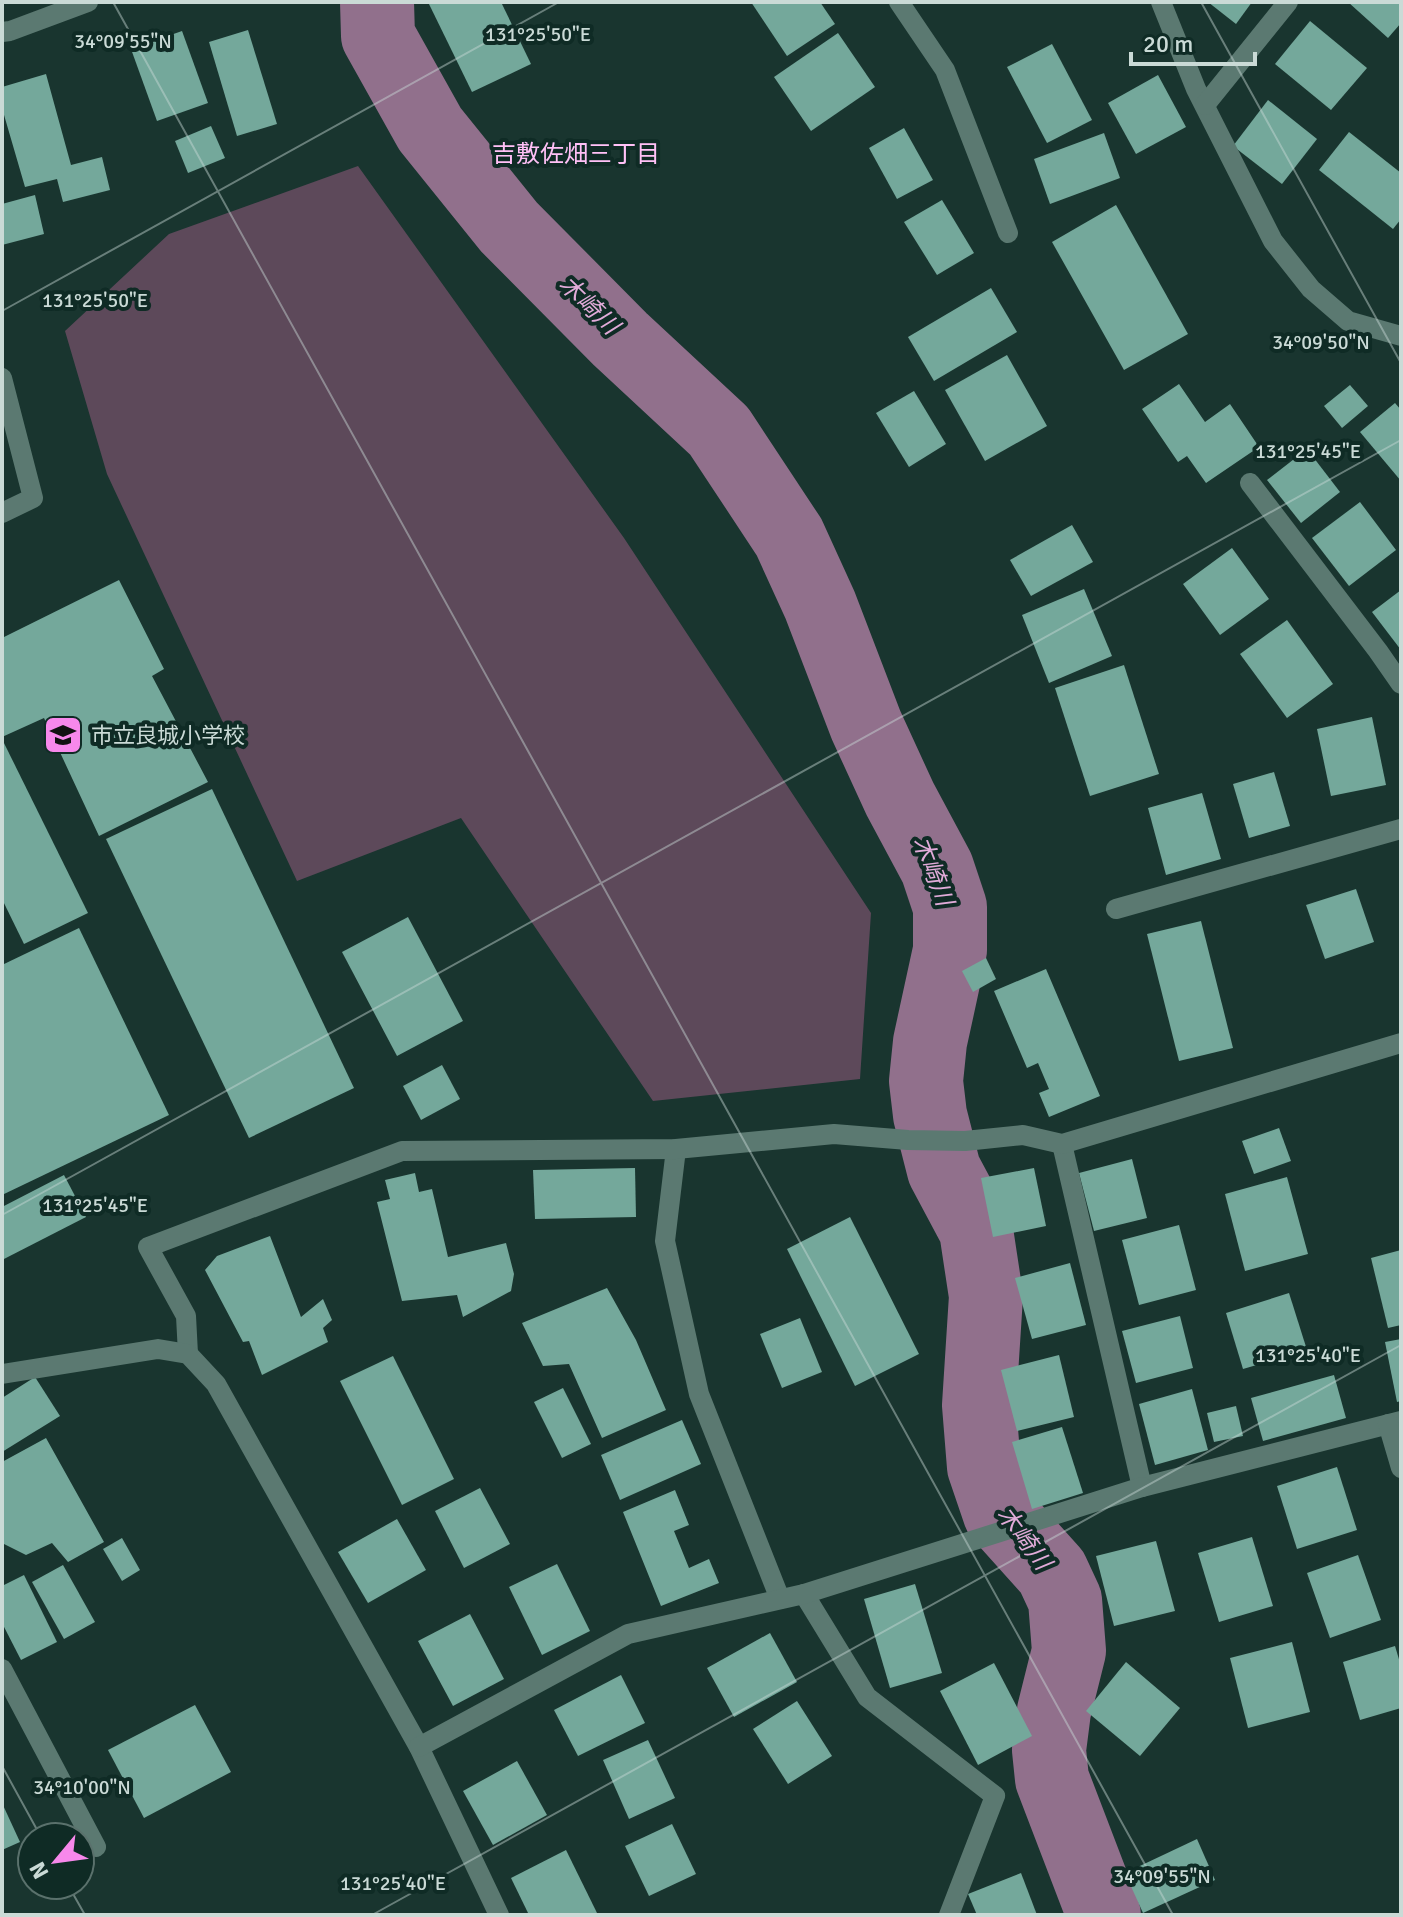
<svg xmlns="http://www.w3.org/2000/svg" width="1403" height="1917" viewBox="0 0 1403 1917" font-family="Signika,'Noto Sans JP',sans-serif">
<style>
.green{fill:#5d495a}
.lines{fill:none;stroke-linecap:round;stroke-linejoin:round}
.river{stroke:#91708c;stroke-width:74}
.building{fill:#74a89b}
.minor{stroke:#5b7971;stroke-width:20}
.ticks{fill:none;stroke:#cadad6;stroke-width:2;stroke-opacity:0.45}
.labels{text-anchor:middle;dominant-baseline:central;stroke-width:8;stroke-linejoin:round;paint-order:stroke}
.poi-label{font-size:22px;fill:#cadad6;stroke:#0f2b25;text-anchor:start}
.neighbourhood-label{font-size:24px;fill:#ffc0f6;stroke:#0f2b25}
.water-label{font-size:24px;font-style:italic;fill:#e1abd9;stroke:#0f2b25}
.ticks-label{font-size:20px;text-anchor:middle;fill:#cadad6;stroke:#0f2b25;stroke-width:8;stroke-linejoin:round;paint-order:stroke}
</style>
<rect width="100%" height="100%" fill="#19352f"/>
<path class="green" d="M358,166L624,538L871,913L860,1079L653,1101L461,818L297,881L107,474L65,331L169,234Z"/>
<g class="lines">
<path class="river" d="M377,2L378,36L430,129L509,227L620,339L719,431L789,537L820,605L866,725L900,799L937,868L950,907V950L930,1042L926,1081L930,1115L944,1170L976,1230L986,1296L979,1405L984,1467L1000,1514L1052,1572L1065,1600L1069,1651L1054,1711L1049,1750L1052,1779L1104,1915"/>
</g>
<g class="building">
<path d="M428,2H501L531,64L472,92Z"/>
<path d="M751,2H820L835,24L787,56Z"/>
<path d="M1208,2H1252L1236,24Z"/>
<path d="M1348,2H1401V23L1388,38Z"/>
<path d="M1310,21L1367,68L1331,110L1275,64Z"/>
<path d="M248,30L277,124L237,136L209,42Z"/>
<path d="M182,31L208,103L157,121L131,49Z"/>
<path d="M838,33L875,87L811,131L774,77Z"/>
<path d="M1052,44L1092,120L1047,143L1007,67Z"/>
<path d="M46,74L71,165L102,157L110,190L63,202L57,179L25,187L2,108V87Z"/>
<path d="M1158,75L1186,127L1136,154L1108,103Z"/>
<path d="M1268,100L1317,139L1282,184L1233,146Z"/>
<path d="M211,126L225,158L188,173L175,141Z"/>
<path d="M904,128L933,180L897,199L869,148Z"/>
<path d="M1349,132L1401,173V219L1393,229L1319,170Z"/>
<path d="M1104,133L1120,178L1050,204L1034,159Z"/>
<path d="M35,195L44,234L2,245V204Z"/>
<path d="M942,200L974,253L937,275L904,222Z"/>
<path d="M1116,205L1188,334L1124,370L1052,242Z"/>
<path d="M991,288L1017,332L934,381L908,337Z"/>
<path d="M1007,355L1047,426L985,461L945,390Z"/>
<path d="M1179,384L1205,422L1230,404L1259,447L1206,483L1187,456L1178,462L1142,409Z"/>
<path d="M1350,385L1368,406L1342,428L1324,406Z"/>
<path d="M914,391L946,444L909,467L876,413Z"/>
<path d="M1395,403L1401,410V481L1360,432Z"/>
<path d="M1307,449L1340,492L1301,523L1267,480Z"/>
<path d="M1360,502L1396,550L1349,586L1312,538Z"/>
<path d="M1072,525L1093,562L1031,596L1010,560Z"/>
<path d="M1232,548L1269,599L1220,635L1183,584Z"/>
<path d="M119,580L164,669L152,676L208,782L99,836L44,718L2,737V638Z"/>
<path d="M1084,589L1112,656L1049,683L1022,615Z"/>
<path d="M1401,590V650L1372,612Z"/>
<path d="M1287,620L1333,684L1287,718L1240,654Z"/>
<path d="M1124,665L1159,774L1090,796L1055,688Z"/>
<path d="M1372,717L1386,785L1331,796L1317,729Z"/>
<path d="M2,739L88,913L24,944L2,899Z"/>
<path d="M1274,772L1290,826L1249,838L1233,784Z"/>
<path d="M212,789L354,1088L249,1138L106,839Z"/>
<path d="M1202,793L1221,859L1166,875L1148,808Z"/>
<path d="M1356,889L1374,942L1325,959L1306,905Z"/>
<path d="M408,917L463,1021L397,1056L342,952Z"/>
<path d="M1201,921L1233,1048L1179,1061L1147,934Z"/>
<path d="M79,928L169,1115L2,1195V965Z"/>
<path d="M986,958L996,979L973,992L962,971Z"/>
<path d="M1046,969L1100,1096L1049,1117L1039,1093L1049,1089L1038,1063L1027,1068L994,991Z"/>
<path d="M442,1065L460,1099L421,1120L403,1086Z"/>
<path d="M1279,1128L1291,1161L1254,1174L1242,1141Z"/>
<path d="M1132,1159L1147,1218L1094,1231L1079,1173Z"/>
<path d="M635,1168L636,1217L535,1219L533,1170Z"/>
<path d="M1034,1168L1046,1226L993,1237L981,1178Z"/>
<path d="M415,1173L419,1192L432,1189L448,1257L506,1243L514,1274L511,1291L463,1317L457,1295L402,1301L377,1202L390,1199L385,1180Z"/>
<path d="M64,1175L86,1217L2,1260V1207Z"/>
<path d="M1287,1177L1308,1254L1245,1271L1225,1194Z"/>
<path d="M850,1217L919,1354L855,1386L787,1249Z"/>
<path d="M1179,1225L1196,1290L1139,1305L1122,1240Z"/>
<path d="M270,1236L301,1317L323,1299L332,1320L323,1328L328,1342L262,1375L249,1341L243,1342L205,1270L217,1256Z"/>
<path d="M1401,1250V1325L1388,1328L1371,1258Z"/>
<path d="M1070,1263L1086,1325L1032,1339L1015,1278Z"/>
<path d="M607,1288L636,1340L666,1410L602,1438L569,1364L543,1366L522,1323Z"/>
<path d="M1289,1293L1307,1350L1243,1369L1226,1313Z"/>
<path d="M1180,1316L1193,1368L1136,1383L1122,1331Z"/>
<path d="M800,1318L822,1372L782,1388L760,1334Z"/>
<path d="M1401,1339V1401L1397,1402L1385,1342Z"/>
<path d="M1059,1355L1074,1417L1017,1431L1001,1370Z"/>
<path d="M393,1356L454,1479L402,1505L340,1381Z"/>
<path d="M1334,1375L1346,1418L1263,1441L1251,1398Z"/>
<path d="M35,1377L60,1416L2,1452V1398Z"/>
<path d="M563,1388L591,1444L562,1458L534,1402Z"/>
<path d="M1192,1389L1208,1450L1155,1465L1139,1404Z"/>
<path d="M1236,1406L1243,1436L1214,1442L1207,1413Z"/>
<path d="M682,1420L701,1464L620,1500L601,1455Z"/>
<path d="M1062,1427L1083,1493L1032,1509L1012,1442Z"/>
<path d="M46,1438L104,1542L68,1562L52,1543L26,1555L2,1543V1462Z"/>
<path d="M1337,1467L1357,1530L1297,1549L1277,1486Z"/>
<path d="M480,1488L510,1544L464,1568L435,1511Z"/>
<path d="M675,1490L689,1525L674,1531L689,1568L709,1559L719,1583L661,1606L623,1512Z"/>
<path d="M397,1519L426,1570L368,1603L338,1552Z"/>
<path d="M1252,1537L1273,1606L1219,1622L1198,1553Z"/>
<path d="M122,1538L140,1570L122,1581L103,1549Z"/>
<path d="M1156,1541L1175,1611L1114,1626L1096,1556Z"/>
<path d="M1358,1555L1381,1620L1330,1638L1307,1573Z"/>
<path d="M557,1564L590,1631L542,1655L509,1587Z"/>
<path d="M63,1565L95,1622L64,1639L32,1582Z"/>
<path d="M24,1575L57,1642L21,1660L2,1623V1586Z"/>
<path d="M915,1584L942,1673L890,1688L864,1599Z"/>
<path d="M470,1614L504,1679L453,1706L418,1641Z"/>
<path d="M770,1633L797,1682L734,1717L707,1668Z"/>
<path d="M1292,1642L1310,1712L1248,1728L1230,1658Z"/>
<path d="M1395,1646L1401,1666V1708L1360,1720L1343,1662Z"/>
<path d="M1126,1662L1180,1708L1140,1756L1086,1711Z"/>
<path d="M994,1663L1032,1736L978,1765L940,1691Z"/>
<path d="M621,1675L645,1723L578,1756L554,1710Z"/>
<path d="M797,1701L832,1756L788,1784L753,1729Z"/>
<path d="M195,1705L231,1772L144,1818L108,1750Z"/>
<path d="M648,1740L675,1798L629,1819L603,1760Z"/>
<path d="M517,1761L547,1815L493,1845L463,1791Z"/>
<path d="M2,1803L20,1842L2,1850Z"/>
<path d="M672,1824L696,1874L649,1896L625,1846Z"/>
<path d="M1197,1839L1215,1880L1143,1913L1125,1873Z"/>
<path d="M566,1850L598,1915H529L511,1878Z"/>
<path d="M1021,1873L1037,1915H977L968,1894Z"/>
</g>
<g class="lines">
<g class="minor">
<path d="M899,2L945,70L1008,233"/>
<path d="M1161,2L1196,89L1273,241L1311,289L1348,321L1401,336"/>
<path d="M2,32L10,31L88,2"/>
<path d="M1205,105L1288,2"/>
<path d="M2,378L33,498L2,513"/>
<path d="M1250,483L1378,651L1401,684"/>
<path d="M1116,909L1401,829"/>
<path d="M1062,1144L1142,1487L1401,1421"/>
<path d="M676,1149L665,1241L699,1394L780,1599"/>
<path d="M188,1354L186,1316L148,1247L402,1151L676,1149L834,1134L908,1140L965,1141L1023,1135L1062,1144L1401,1043"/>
<path d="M2,1374L158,1349L188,1354L216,1384L419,1747L499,1915"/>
<path d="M1388,1424L1401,1468"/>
<path d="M804,1594L867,1697L995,1796L949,1915"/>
<path d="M2,1669L96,1847"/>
<path d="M419,1747L628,1634L804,1594L1142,1487"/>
</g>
</g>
<path class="ticks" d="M113,2L1173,1915M1201,2L1401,363M2,311L559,2M2,1215L1401,440M2,1766L41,1837M68,1885L85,1915M372,1915L1401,1345"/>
<defs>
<g id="school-square" transform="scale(2)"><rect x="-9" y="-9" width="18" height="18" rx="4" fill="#f788eb" stroke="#0f2b25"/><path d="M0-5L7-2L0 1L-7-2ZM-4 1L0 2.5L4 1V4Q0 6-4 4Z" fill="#111"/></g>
</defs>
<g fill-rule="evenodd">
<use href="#school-square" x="63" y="735"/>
</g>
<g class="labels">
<g class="poi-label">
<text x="91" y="735">市立良城小学校</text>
</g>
<g class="neighbourhood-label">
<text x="576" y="154">吉敷佐畑三丁目</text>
</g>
<g class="water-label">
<text transform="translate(589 305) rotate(44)">木崎川</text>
<text transform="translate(933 871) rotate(69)">木崎川</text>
<text transform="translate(1024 1538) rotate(53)">木崎川</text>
</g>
</g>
<g class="ticks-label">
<text x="538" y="41">131°25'50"E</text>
<text x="123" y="48">34°09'55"N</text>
<text x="95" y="307">131°25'50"E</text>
<text x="1321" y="349">34°09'50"N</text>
<text x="1308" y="458">131°25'45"E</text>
<text x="95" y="1212">131°25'45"E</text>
<text x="1308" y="1362">131°25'40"E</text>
<text x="82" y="1794">34°10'00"N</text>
<text x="1162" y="1883">34°09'55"N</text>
<text x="393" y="1890">131°25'40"E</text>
</g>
<rect width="1403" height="1917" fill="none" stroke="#cadad6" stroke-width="8"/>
<g transform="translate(56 1861) rotate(241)"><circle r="38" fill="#0f2b25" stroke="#5a716c" stroke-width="2"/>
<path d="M0-6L14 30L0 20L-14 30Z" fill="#f788eb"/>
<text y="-12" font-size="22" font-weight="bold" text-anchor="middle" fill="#cadad6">N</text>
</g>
<path d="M1131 52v12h124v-12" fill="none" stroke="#cadad6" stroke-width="4"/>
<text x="1143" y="52" font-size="24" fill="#cadad6" stroke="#0f2b25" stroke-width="6" paint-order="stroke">20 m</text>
</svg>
